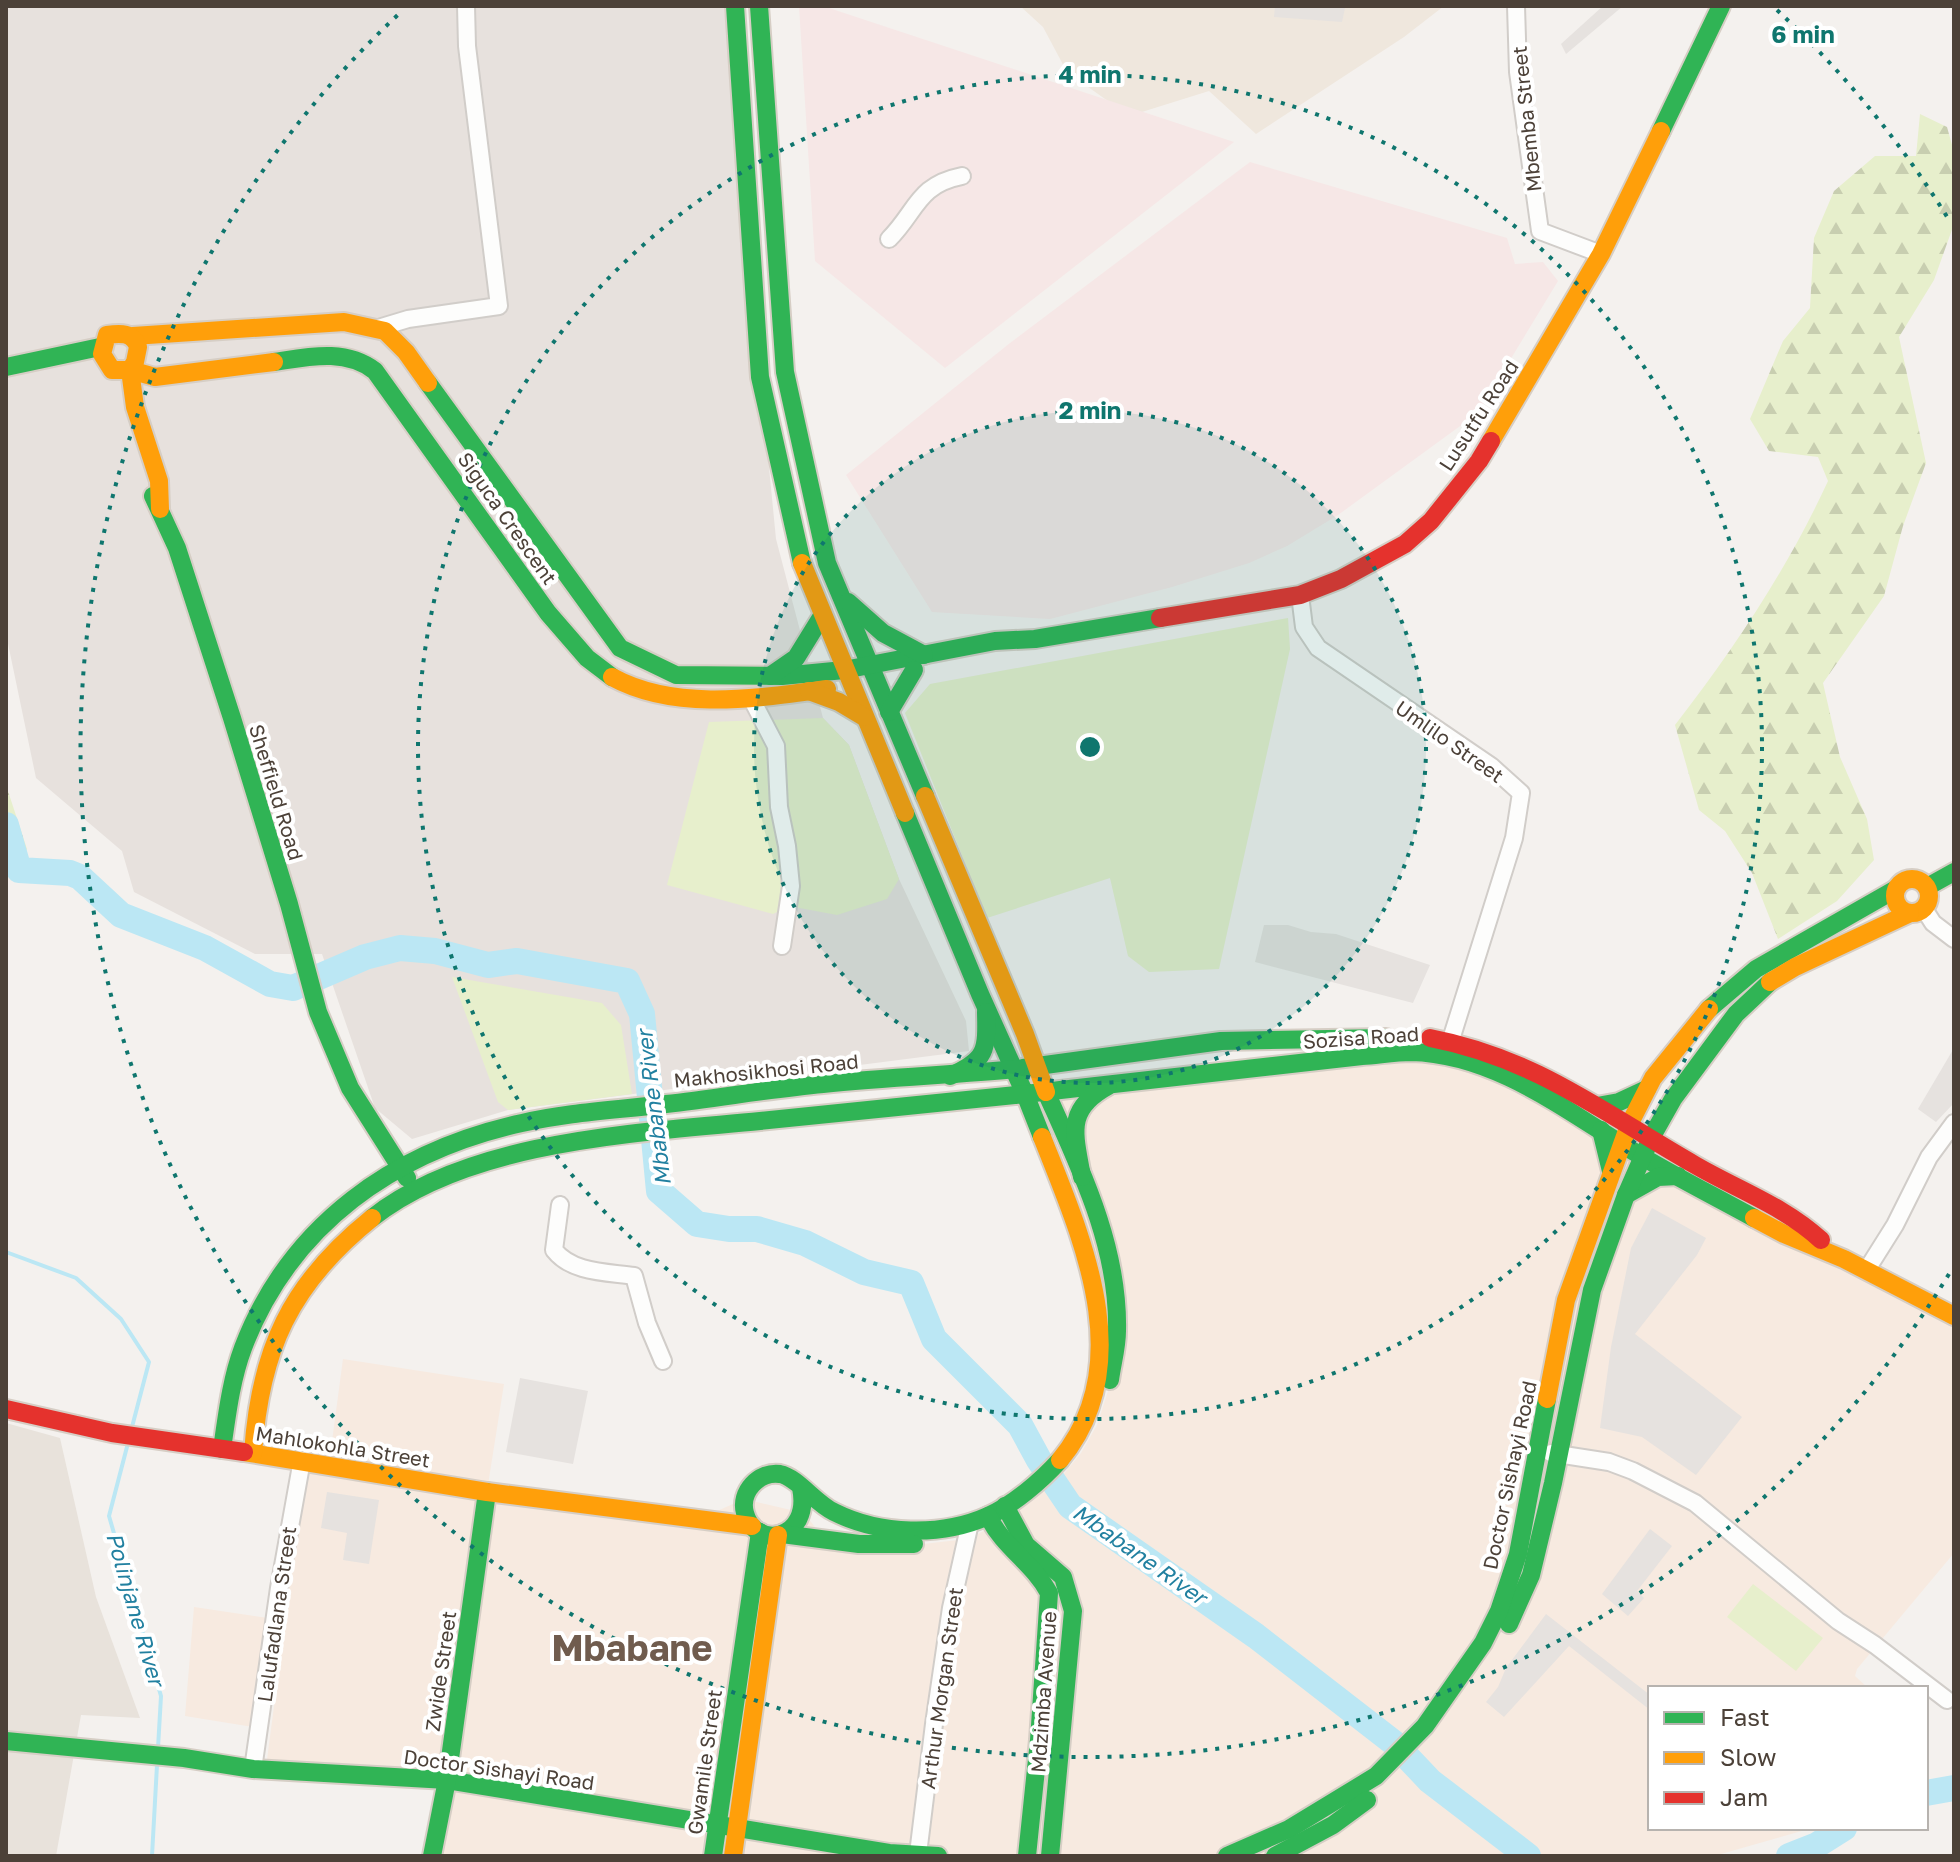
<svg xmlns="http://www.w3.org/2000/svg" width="1960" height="1862" viewBox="0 0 1960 1862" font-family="'Golos Text',sans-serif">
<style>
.residential{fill:#e8e2db}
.commercial{fill:#f7eae0}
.industrial{fill:#e7e1dd}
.education{fill:#efe7dd}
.medical{fill:#f6e7e6}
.grass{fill:#e7efcc}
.forest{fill:url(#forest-firs)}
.wetland{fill:url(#wetland-marsh)}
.parking{fill:#e6e2df}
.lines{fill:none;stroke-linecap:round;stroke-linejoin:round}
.stream{stroke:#bbe7f4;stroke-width:4}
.river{stroke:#bbe7f4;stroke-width:26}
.street-casing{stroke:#d1cdc9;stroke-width:20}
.fast-casing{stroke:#d6cec5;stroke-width:22}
.slow-casing{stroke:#d6cec5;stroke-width:22}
.jam-casing{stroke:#d6cec5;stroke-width:22}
.street{stroke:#fdfdfc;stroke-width:16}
.fast{stroke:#30b455;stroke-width:18}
.slow{stroke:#ff9f0a;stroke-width:18}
.jam{stroke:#e5322d;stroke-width:18}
.ring{fill:none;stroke:#0f766e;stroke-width:4;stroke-dasharray:4 8}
.labels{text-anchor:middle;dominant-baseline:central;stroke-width:8;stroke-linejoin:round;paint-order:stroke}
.street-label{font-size:20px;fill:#4c4138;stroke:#fff}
.water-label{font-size:22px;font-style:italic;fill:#2180a0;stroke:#fff}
.town-label{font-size:36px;font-weight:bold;fill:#705c4e;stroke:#fff}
.centre{fill:#0f766e;stroke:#fff;stroke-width:4}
.ring-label{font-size:24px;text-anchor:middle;font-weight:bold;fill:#0f766e;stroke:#fff;stroke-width:8;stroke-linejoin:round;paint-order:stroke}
</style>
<defs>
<pattern id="forest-firs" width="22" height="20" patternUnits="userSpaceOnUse" patternTransform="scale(2)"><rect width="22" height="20" fill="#e7efcc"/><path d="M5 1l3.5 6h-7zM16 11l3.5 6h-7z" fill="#c8ceb0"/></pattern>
<pattern id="wetland-marsh" width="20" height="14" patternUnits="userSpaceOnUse" patternTransform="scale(2)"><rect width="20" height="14" fill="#e7efcc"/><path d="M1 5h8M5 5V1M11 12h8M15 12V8" fill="none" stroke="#c8ceb0"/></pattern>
</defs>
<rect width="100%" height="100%" fill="#f4f1ee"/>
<path class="residential" d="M6,1423L60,1438L96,1597L140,1718L81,1715L56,1856H6Z"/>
<g class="commercial">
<path d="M1445,1057L1954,1316V1553L1857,1669L1855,1676L1868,1688H1650V1828H1812L1714,1856H432L447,1781L266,1767L288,1600L294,1516L309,1461L329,1464L343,1359L504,1384L487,1491L715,1512L744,1499L804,1513L819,1532L923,1544L967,1539L992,1527L1022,1507L1062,1476L1081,1453L1097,1425L1109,1388L1046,1092Z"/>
<path d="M194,1607L268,1618L253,1727L185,1716Z"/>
</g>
<path class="industrial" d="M6,6H724L776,539L823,718L849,745L899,879L966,1021L969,1051L508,1110L412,1139L375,1108L322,954H255L134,892L122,851L36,778L6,634Z"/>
<path class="education" d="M1020,6H1444L1404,37L1256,134L1209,91L1129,116L1067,72L1043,27Z"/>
<g class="medical">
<path d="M799,6H823L1234,142L945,368L815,261Z"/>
<path d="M1250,162L1507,238L1515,264L1543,262L1558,281L1478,413L1338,515L1287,546L1249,563L1172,587L1050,619L932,612L846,475L1010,343Z"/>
</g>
<g class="grass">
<path d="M1288,618L1290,649L1219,969L1149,972L1128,956L1110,878L987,918L905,713L930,684Z"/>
<path d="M823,718L849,745L899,879L887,899L837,915L789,906L773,914L667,885L709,722Z"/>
<path d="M452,977L602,1003L621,1025L632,1094L508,1110L498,1102Z"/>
<path d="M1753,1584L1823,1638L1796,1671L1727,1617Z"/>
</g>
<path class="forest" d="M1920,114L1947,127L1954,152V224L1934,280L1899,337L1926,463L1903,526L1884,596L1823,683L1840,757L1867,819L1874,860L1837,901L1778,939L1752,873L1725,831L1699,810L1675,725C1734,649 1788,568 1828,481L1818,457L1769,451L1750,419L1783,341L1810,308L1814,238L1834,191L1875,156H1916Z"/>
<path class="wetland" d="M6,785L27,849L19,870L6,852Z"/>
<g class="parking">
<path d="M1275,6H1323L1345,8L1342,22L1274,17Z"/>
<path d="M1603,6H1623L1566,54L1561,44Z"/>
<path d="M1264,925H1288L1311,932L1336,934L1430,965L1413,1003L1255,962Z"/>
<path d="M1954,1048V1103L1936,1122L1918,1109Z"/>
<path d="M1652,1208L1706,1238L1697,1255L1635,1334L1742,1417L1696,1475L1642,1437L1600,1428L1611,1347L1631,1248Z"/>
<path d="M520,1378L588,1391L573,1464L506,1452Z"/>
<path d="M327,1492L379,1500L369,1564L343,1560L347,1533L321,1528Z"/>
<path d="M1650,1529L1672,1546L1637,1591L1644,1598L1628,1616L1602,1594Z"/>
<path d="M1546,1614L1650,1695V1710L1569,1646L1504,1717L1486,1702L1498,1687L1506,1668Z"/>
</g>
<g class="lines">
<g class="stream">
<path d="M6,1252L76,1278L121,1319L149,1362L132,1427"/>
<path d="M128,1443L109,1516L161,1696L158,1748"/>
<path d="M152,1856L157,1765"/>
</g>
<g class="river">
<path d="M6,825L19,870L70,873L80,877L121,915L205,948L270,984L293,988L365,957L400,948L435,951L488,965L517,961L627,981L642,1014L659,1191L697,1224L729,1229H757L805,1243L864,1272L911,1283L934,1339L1020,1425L1039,1460L1070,1506L1256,1636L1394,1743L1430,1781L1528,1856"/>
<path d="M1926,1793L1954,1788"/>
<path d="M1789,1856L1817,1845L1844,1828"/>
</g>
<g class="street-casing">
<g id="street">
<path d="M1516,6L1518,72L1540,231L1601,254"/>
<path d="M889,239C917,211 917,185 962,176"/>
<path d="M375,329L408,319L499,306L467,46L466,6"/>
<path d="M1300,595L1304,627L1318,648L1491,766L1521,793L1514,838L1448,1049"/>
<path d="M751,698L776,746L779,807L787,846L791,886L782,946"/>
<path d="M1924,909L1933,923L1954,939"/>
<path d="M560,1205L554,1250C572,1273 606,1272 634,1276L647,1323L663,1361"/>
<path d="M1866,1271L1895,1225L1929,1157L1954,1123"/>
<path d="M1551,1453L1609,1462L1633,1471L1695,1503L1838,1621L1875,1645L1947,1700"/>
<path d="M253,1769L279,1588L302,1460"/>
<path d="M918,1854L934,1724L951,1608L970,1523"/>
</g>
</g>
<g class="fast-casing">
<g id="fast">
<path d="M735,6L760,377L802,563"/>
<path d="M759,6L785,372L827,563L925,796"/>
<path d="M1661,131L1721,6"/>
<path d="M274,362C308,357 345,348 375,371L548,613L587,658L612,677"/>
<path d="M6,367L100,347"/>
<path d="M428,383L620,648L676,675L782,676L844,670L995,641L1035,639L1160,618"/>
<path d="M153,496L177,548L232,718L289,904L318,1012L350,1088L407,1178"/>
<path d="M848,602L883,633L924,655"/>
<path d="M770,676L796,658L822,616"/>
<path d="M889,712L914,670"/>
<path d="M905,813L980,994L1025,1094L1362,1056C1378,1055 1395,1052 1411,1052C1498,1054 1570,1114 1641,1156C1678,1178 1716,1197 1754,1218"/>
<path d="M1927,887L1954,872"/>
<path d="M1709,1009L1756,969L1896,889"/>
<path d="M1023,1068L1221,1041L1386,1038"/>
<path d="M950,1076C987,1060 987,1050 986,1012"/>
<path d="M1046,1092C1080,1168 1119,1246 1117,1331C1117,1348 1112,1364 1110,1380"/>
<path d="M1597,1106L1619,1102L1647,1089"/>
<path d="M1601,1130L1611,1171"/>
<path d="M1082,1177C1075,1135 1064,1110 1108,1086"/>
<path d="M1626,1195L1658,1177L1678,1176"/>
<path d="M372,1218C470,1140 638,1133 760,1121C848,1112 937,1103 1025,1094L1042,1137"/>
<path d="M222,1449C227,1415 231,1380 243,1348C290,1224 395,1151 522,1123C570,1112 618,1110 666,1104C719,1098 770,1089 823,1084C887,1077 952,1075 1016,1069"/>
<path d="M801,1488C812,1540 755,1551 745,1513C739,1492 759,1471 780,1474C797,1477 816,1504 834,1512C880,1535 941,1537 988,1516C1013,1505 1041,1481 1060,1460"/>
<path d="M1005,1506L1026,1545L1063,1577L1073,1611L1050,1856"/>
<path d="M988,1516C1003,1547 1033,1563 1049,1593L1039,1740L1027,1856"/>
<path d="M782,1534L859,1544H914"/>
<path d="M1509,1624L1531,1575L1553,1483L1592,1290L1626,1195L1651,1138L1673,1099L1736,1014L1770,982"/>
<path d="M6,1741L184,1758L253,1769L447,1780L889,1853L938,1856"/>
<path d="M432,1856L447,1780L487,1492"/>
<path d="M713,1856L760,1532"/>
<path d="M1227,1856L1289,1829L1376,1776L1425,1726L1483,1643L1499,1611L1518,1554L1547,1399"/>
<path d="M1275,1856L1333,1825L1367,1800"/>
</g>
</g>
<g class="slow-casing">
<g id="slow">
<path d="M133,336L344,322L385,331L406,352L428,383"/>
<path d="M1491,441L1601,254L1661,131"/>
<path d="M160,509L159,481L135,407L130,370L135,362L138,347C133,332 120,333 107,335L102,354L112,370H130L155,377L274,362"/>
<path d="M802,563L905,813"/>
<path d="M612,677C676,712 758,698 827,689"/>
<path d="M809,691L839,702L864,717"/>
<path d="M925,796L1025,1034L1046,1092"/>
<circle cx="1912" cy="896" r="17"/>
<path d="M1770,982L1795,967L1910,913"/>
<path d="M1042,1137C1081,1236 1140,1364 1060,1460"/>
<path d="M1754,1218L1784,1234L1844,1259L1954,1316"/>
<path d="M1547,1399L1566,1300L1629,1125L1653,1078L1709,1009"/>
<path d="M244,1452L487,1492L752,1526"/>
<path d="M253,1453C260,1350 290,1284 372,1218"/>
<path d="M733,1856L778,1535"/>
</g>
</g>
<g class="jam-casing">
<g id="jam">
<path d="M1160,618L1300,595L1341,579L1405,544L1431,521L1479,461L1491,441"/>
<path d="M1430,1038C1535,1058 1604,1113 1695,1165C1738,1190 1784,1206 1821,1240"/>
<path d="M6,1409L112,1433L244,1452"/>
</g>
</g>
<use href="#street" class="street"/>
<use href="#fast" class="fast"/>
<use href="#slow" class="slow"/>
<use href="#jam" class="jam"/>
</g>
<circle cx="1090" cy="747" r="336" fill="#0f766e" fill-opacity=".12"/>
<g class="ring">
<circle cx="1090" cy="747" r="336"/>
<circle cx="1090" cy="747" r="672"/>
<path d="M1949 1274A1008 1008 0 1 1 403 10M1777 10A1008 1008 0 0 1 1949 220"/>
</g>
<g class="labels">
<g class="street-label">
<text transform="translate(1526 119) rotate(-96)">Mbemba Street</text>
<text transform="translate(1478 415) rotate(-57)">Lusutfu Road</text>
<text transform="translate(508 518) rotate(55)">Siguca Crescent</text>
<text transform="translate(1450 741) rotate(35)">Umlilo Street</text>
<text transform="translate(277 792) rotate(73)">Sheffield Road</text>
<text transform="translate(1361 1037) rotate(-4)">Sozisa Road</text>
<text transform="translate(766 1070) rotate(-6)">Makhosikhosi Road</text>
<text transform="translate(343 1446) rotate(9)">Mahlokohla Street</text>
<text transform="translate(1509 1475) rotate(-78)">Doctor Sishayi Road</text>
<text transform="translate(276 1614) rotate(-82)">Lalufadlana Street</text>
<text transform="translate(440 1671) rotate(-82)">Zwide Street</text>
<text transform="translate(941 1688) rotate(-82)">Arthur Morgan Street</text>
<text transform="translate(1043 1692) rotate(-86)">Mdzimba Avenue</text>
<text transform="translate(704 1762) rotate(-82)">Gwamile Street</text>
<text transform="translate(499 1769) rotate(8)">Doctor Sishayi Road</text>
</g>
<g class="water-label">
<text transform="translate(653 1108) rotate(-97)">Mbabane River</text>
<text transform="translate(1140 1554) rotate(35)">Mbabane River</text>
<text transform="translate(136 1609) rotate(74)">Polinjane River</text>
</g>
<g class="town-label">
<text x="632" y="1647">Mbabane</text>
</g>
</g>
<circle cx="1090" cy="747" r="12" class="centre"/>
<g class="ring-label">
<text x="1803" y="43">6 min</text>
<text x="1090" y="83">4 min</text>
<text x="1090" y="419">2 min</text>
</g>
<rect width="1960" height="1862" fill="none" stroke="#4c4138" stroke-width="16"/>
<rect x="1648" y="1686" width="280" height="144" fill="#ffffff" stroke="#b7b3af" stroke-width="2"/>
<rect x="1664" y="1712" width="40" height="12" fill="#30b455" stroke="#b7b3af" stroke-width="2"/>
<text x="1720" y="1726" font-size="24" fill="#4c4138">Fast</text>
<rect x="1664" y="1752" width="40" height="12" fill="#ff9f0a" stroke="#b7b3af" stroke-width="2"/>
<text x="1720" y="1766" font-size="24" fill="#4c4138">Slow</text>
<rect x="1664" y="1792" width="40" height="12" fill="#e5322d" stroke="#b7b3af" stroke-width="2"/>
<text x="1720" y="1806" font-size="24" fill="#4c4138">Jam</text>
</svg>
